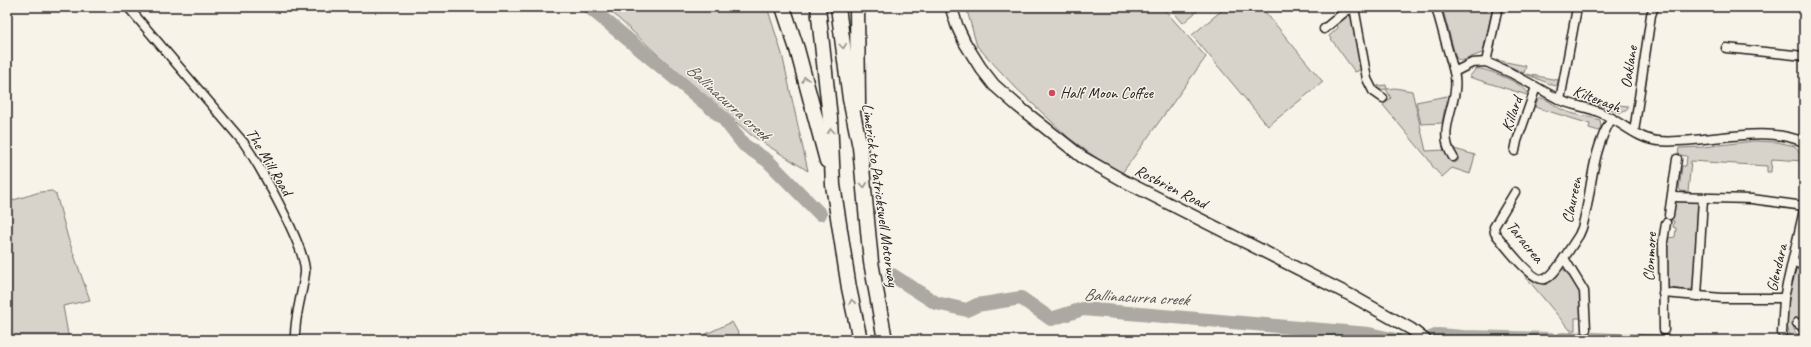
<svg xmlns="http://www.w3.org/2000/svg" width="1811" height="347" viewBox="0 0 1811 347" font-family="Caveat,sans-serif">
<style>
.built{fill:#e6e3d9}
.green{fill:#d7d3cb;stroke:#7a7874}
.lines{fill:none;stroke-linecap:round;stroke-linejoin:round}
.river{stroke:#aca9a2;stroke-width:14}
.street-casing{stroke:#1c1c1c;stroke-width:11}
.secondary-casing{stroke:#1c1c1c;stroke-width:14}
.highway-casing{stroke:#1c1c1c;stroke-width:17}
.street{stroke:#f7f3e8;stroke-width:8}
.secondary{stroke:#f7f3e8;stroke-width:11}
.highway{stroke:#f7f3e8;stroke-width:14}
.oneway{stroke:#94928c}
.poi-dot{fill:#d1495b;stroke:#f7f3e8;stroke-width:1.5}
.labels{text-anchor:middle;dominant-baseline:central;stroke-width:3;stroke-linejoin:round;paint-order:stroke}
.street-label{font-size:16px;fill:#1c1c1c;stroke:#f7f3e8}
.poi-label{font-size:16px;fill:#1c1c1c;stroke:#f7f3e8;text-anchor:start}
.water-label{font-size:17px;font-style:italic;fill:#565452;stroke:#f7f3e8}
</style>
<rect width="100%" height="100%" fill="#f7f3e8"/>
<filter id="ink" filterUnits="userSpaceOnUse"><feTurbulence type="fractalNoise" baseFrequency=".025" numOctaves="2"/><feDisplacementMap in="SourceGraphic" scale="8" xChannelSelector="R" yChannelSelector="G"/><feConvolveMatrix kernelMatrix="1 2 1 2 8 2 1 2 1" color-interpolation-filters="sRGB"/></filter>
<g filter="url(#ink)">
<path class="built" d="M1772,7H1804V9L1802,12Z"/>
<g class="green">
<path d="M606,7H767L782,54L808,171L751,135L657,54Z"/>
<path d="M966,7H1162L1206,57L1122,173L1109,167L1069,138L1015,87L977,46Z"/>
<path d="M1169,7H1202L1183,23Z"/>
<path d="M1226,7H1261L1323,82L1268,126L1192,35Z"/>
<path d="M1442,7H1493L1484,48L1482,53L1464,60L1461,61L1456,58Z"/>
<path d="M1347,14L1351,17L1363,69L1355,72L1329,36L1338,28L1337,23Z"/>
<path d="M1496,60L1526,66L1524,73Z"/>
<path d="M1476,69C1485,67 1524,84 1528,93L1527,95L1469,77Z"/>
<path d="M1526,74L1558,80V84L1555,86Z"/>
<path d="M1386,85L1387,89L1395,88L1412,91L1426,151L1444,150L1449,160L1454,163L1458,161V155L1451,148L1475,155L1470,174L1452,168L1442,177L1433,167L1429,160L1383,105L1391,98L1386,89L1379,90L1375,88L1377,86Z"/>
<path d="M1447,96L1442,123L1421,124L1416,102Z"/>
<path d="M1541,98C1548,99 1556,107 1563,110C1573,115 1588,116 1600,120L1601,126L1599,131L1589,128L1590,124L1535,107L1537,101Z"/>
<path d="M1592,102L1628,106L1627,110L1621,113Z"/>
<path d="M1754,141L1777,142L1795,146L1804,161L1772,159L1771,172H1767V166L1691,161L1688,192L1681,191L1679,189L1682,166H1686L1687,156L1678,155L1679,148L1703,147Z"/>
<path d="M52,191L56,194L68,238L90,300L63,306L69,340H7V202L40,192Z"/>
<path d="M1678,201L1696,202L1699,206L1694,285L1693,288L1687,291L1667,287V242L1668,238L1675,237L1676,228L1673,227L1674,221H1671L1674,204Z"/>
<path d="M1799,268L1804,270V323L1796,317C1792,326 1793,330 1799,337L1797,340H1793C1780,321 1789,295 1795,273L1796,270Z"/>
<path d="M1562,269L1568,272L1580,292L1581,318H1575V330H1570L1524,275L1525,273L1538,283L1545,284Z"/>
<path d="M732,322L742,340H693Z"/>
<path d="M1570,332L1772,339L1790,336L1792,340H1576Z"/>
</g>
<g class="lines">
<g class="river">
<path d="M589,7L723,118L744,145L768,161L820,214"/>
<path d="M892,275L936,303L967,310L977,305L1021,298L1051,319L1083,309L1369,334L1396,340"/>
<path d="M1562,339L1588,340"/>
<path d="M1426,340L1438,335L1463,337L1550,339"/>
</g>
<g class="street-casing">
<g id="street">
<path d="M128,7L244,143C259,165 307,249 305,273C302,296 294,317 295,340"/>
<path d="M1354,7L1367,79L1373,91L1383,98"/>
<path d="M1436,7L1454,72L1472,63L1486,62L1511,73L1560,100C1574,106 1588,107 1601,113C1620,121 1637,139 1658,141C1706,145 1759,123 1804,142"/>
<path d="M1324,29L1346,11L1354,8"/>
<path d="M1726,48L1804,56"/>
<path d="M1486,62L1498,7"/>
<path d="M1560,100L1577,8"/>
<path d="M1634,132L1651,15L1654,7"/>
<path d="M1515,151L1517,141L1536,87"/>
<path d="M1453,157C1434,129 1462,101 1454,72"/>
<path d="M1515,192L1494,227L1495,233C1503,243 1533,283 1545,279C1553,276 1559,265 1564,258"/>
<path d="M1672,197L1752,199L1804,206"/>
<path d="M1669,215L1677,159"/>
<path d="M1793,261L1804,266"/>
<path d="M1663,293L1722,298H1784"/>
<path d="M1697,296L1703,199"/>
<path d="M1797,323L1804,328"/>
<path d="M1586,329L1584,291L1564,258L1579,235L1582,228C1593,189 1590,154 1612,118"/>
<path d="M1664,330L1663,242L1666,223"/>
<path d="M1782,333L1784,298L1804,210"/>
<path d="M1801,340L1804,336"/>
</g>
</g>
<g class="secondary-casing">
<path id="secondary" d="M951,7L957,26L965,43L980,67L994,85L1019,107L1082,157L1126,182L1352,296L1411,329L1425,340"/>
</g>
<g class="highway-casing">
<g id="highway">
<path d="M783,7L797,49L827,161"/>
<path d="M818,7L830,118L833,185L849,288L860,340"/>
<path d="M838,7L850,99L860,147L871,262L885,340"/>
<path d="M857,7L858,104"/>
</g>
</g>
<use href="#street" class="street"/>
<use href="#secondary" class="secondary"/>
<use href="#highway" class="highway"/>
</g>
<defs><path id="oneway-chevron" d="M-2-3.5L2.5 0L-2 3.5" fill="none" stroke-width="1.6" stroke-linecap="round" stroke-linejoin="round"/></defs>
<g class="oneway">
<use href="#oneway-chevron" transform="translate(843 46) rotate(83)"/>
<use href="#oneway-chevron" transform="translate(805 79) rotate(-105)"/>
<use href="#oneway-chevron" transform="translate(831 131) rotate(-94)"/>
<use href="#oneway-chevron" transform="translate(864 185) rotate(85)"/>
<use href="#oneway-chevron" transform="translate(852 302) rotate(-101)"/>
</g>
</g>
<circle class="poi-dot" cx="1052" cy="93" r="4"/>
<g class="labels">
<g class="street-label">
<text transform="translate(1629 67) rotate(-81)">Oaklane</text>
<text transform="translate(1597 99) rotate(21)">Kilteragh</text>
<text transform="translate(1512 114) rotate(-71)">Killard</text>
<text transform="translate(269 162) rotate(59)">The Mill Road</text>
<text transform="translate(1171 187) rotate(27)">Rosbrien Road</text>
<text transform="translate(880 195) rotate(82)">Limerick to Patrickswell Motorway</text>
<text transform="translate(1572 200) rotate(-78)">Claureen</text>
<text transform="translate(1525 242) rotate(51)">Taracrea</text>
<text transform="translate(1650 257) rotate(-87)">Clonmore</text>
<text transform="translate(1777 268) rotate(-77)">Glendara</text>
</g>
<g class="poi-label">
<text x="1060" y="93">Half Moon Coffee</text>
</g>
<g class="water-label">
<text transform="translate(728 102) rotate(42)">Ballinacurra creek</text>
<text transform="translate(1136 297) rotate(3)">Ballinacurra creek</text>
</g>
</g>
<rect width="1811" height="347" fill="none" stroke="#f7f3e8" stroke-width="24"/>
<rect x="12" y="12" width="1787" height="323" fill="none" stroke="#1c1c1c" stroke-width="1.5" filter="url(#ink)"/>
</svg>
